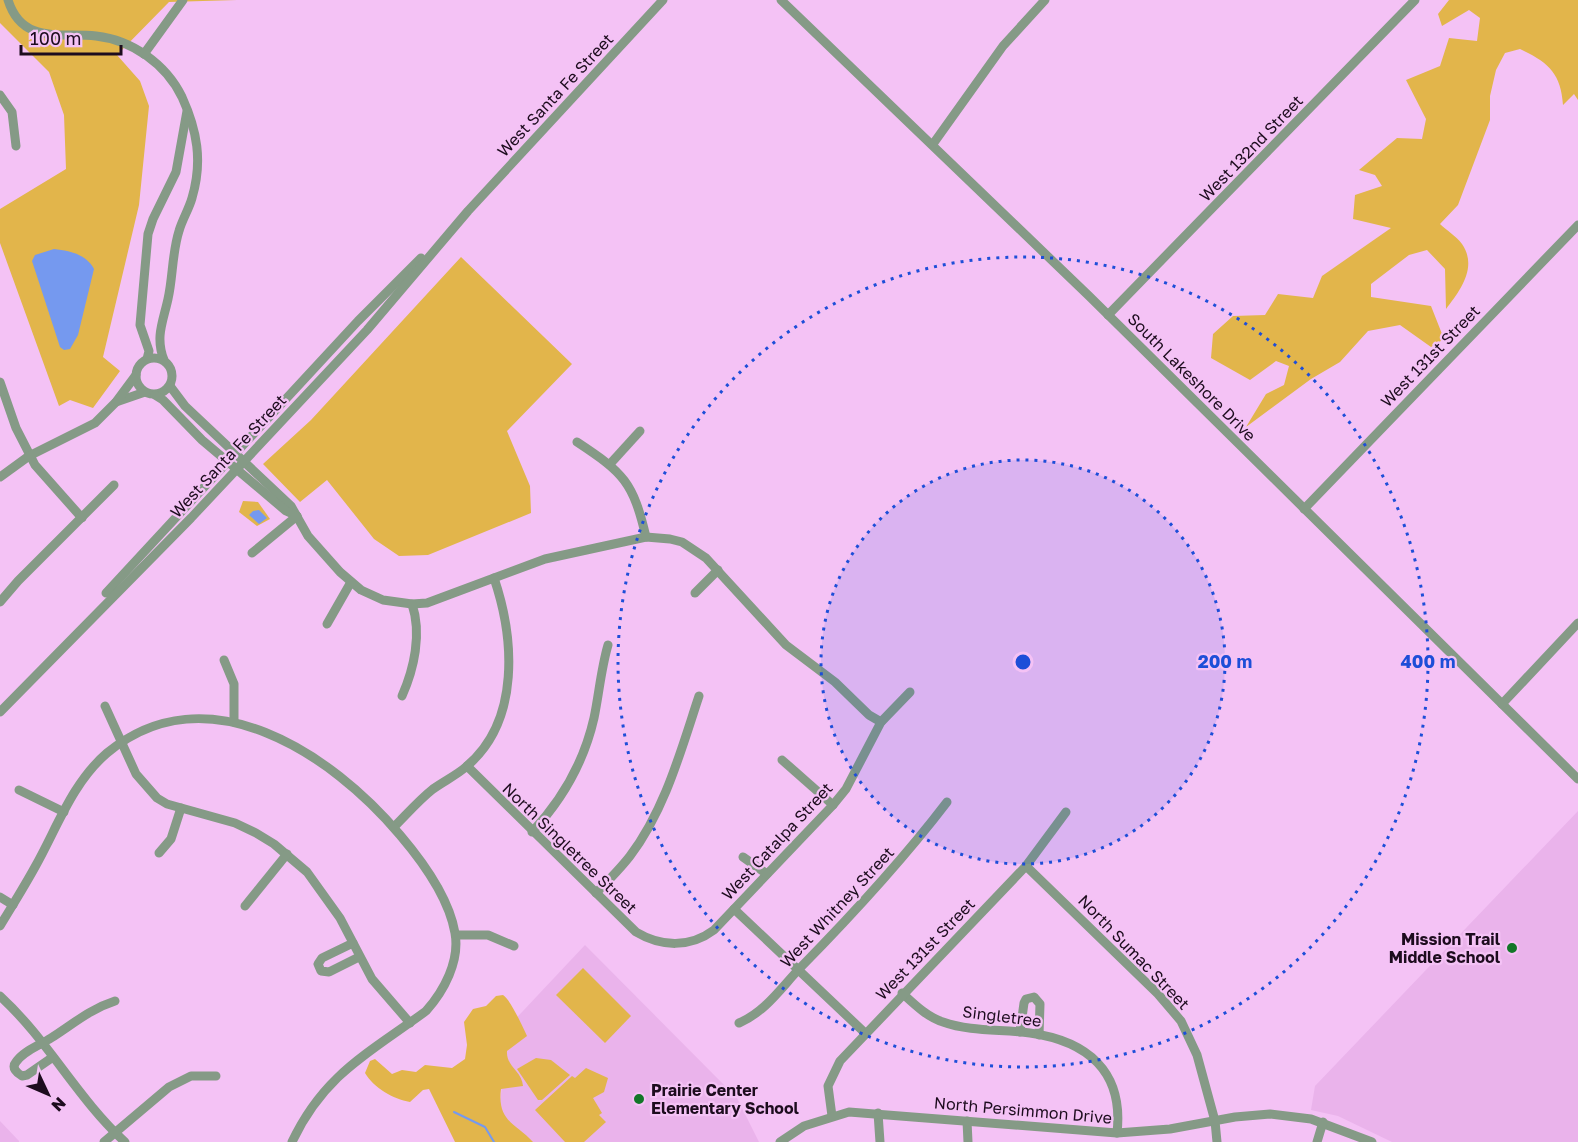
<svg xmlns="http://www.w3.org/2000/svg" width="1578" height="1142" viewBox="0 0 1578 1142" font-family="'Golos Text',sans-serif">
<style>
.built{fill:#eab3eb}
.green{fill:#e2b54b}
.water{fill:#7599ef}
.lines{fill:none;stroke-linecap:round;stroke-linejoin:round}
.stream{stroke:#7599ef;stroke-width:2}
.minor{stroke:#859a86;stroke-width:9}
.ring{fill:none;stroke:#1d4ed8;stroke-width:3;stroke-dasharray:3 6}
.poi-dot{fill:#127628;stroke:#f4c2f5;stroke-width:2}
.labels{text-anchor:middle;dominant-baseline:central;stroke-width:4.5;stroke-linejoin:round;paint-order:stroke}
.street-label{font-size:16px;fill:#1d0c1e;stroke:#f4c2f5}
.poi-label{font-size:16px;font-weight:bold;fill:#1d0c1e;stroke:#f4c2f5;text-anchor:end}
.centre{fill:#1d4ed8;stroke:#f4c2f5;stroke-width:3}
.ring-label{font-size:18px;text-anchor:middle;font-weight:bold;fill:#1d4ed8;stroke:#f4c2f5;stroke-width:4.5;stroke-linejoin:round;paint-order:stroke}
</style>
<rect width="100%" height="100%" fill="#f4c2f5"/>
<g class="built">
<path d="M1578,811V1142H1392L1338,1116L1311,1110L1315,1086Z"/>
<path d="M585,945L737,1098L759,1142H500L497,1139L507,1028Z"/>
<path d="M0,1121L19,1141V1142H0Z"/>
</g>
<g class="green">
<path d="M0,0H237L169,2L117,55L140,81L149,106L139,205L103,357L120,371L93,408L70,400L59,406L0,243V209L66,169L64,115L49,72L0,23Z"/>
<path d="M1449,0H1578V100L1574,94L1563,105C1561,73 1548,62 1520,49L1505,53L1496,70L1490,96V120L1458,205L1440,224C1446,230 1456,236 1462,244C1478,267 1460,291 1446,309L1445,269L1427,250L1409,255L1371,284V297L1431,306L1444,339L1431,347L1400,325L1368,331L1340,362L1311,379L1246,427L1266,394L1284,385L1289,366L1276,361L1250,380L1211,358L1213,334L1233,316L1265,315L1278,294L1313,298L1322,276L1391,228L1353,219L1355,195L1382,186L1375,175L1359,170L1397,138L1422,139L1426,119L1406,80L1440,66L1449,38L1477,41L1480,18L1469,10L1442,26L1438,14Z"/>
<path d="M461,257L572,364L507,431L530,486L531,513L428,555L399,556L374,539L327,480L300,502L263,464L311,420Z"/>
<path d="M243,501L258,502L270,519L257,526L239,512Z"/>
<path d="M583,968L631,1016L605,1043L556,995Z"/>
<path d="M503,995C510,999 523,1027 527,1036L507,1051C506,1067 522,1071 523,1086L501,1089C497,1122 516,1123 533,1142H455L429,1089L423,1090L410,1102C393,1099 374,1088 365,1073L370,1061L375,1059L392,1074L402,1070L416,1072L425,1065L452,1068L465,1059L467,1045L464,1022L473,1009L486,1006L496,996Z"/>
<path d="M536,1058L551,1060L570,1075L542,1100H538L517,1069Z"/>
<path d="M586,1068L608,1078L604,1092L593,1098L602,1113L599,1115L606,1122L584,1142H565L535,1110L572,1076L575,1078Z"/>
</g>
<g class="water">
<path d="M54,249C70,251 86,254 94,269L78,335L70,349L64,350L60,347L32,261L35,255Z"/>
<path d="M259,510L267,518L259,524L249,515L253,511Z"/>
</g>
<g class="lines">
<path class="stream" d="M454,1112L485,1127L494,1142"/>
<g class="minor">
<path d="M8,0C22,45 61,32 96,36C132,40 166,64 182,97C197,130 203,161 192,198C189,209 182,220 179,231C172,253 173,277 168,299C163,322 155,337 164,360"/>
<path d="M781,0L1089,296L1578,779"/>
<path d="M144,54L183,0"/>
<path d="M0,95L12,112L16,146"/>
<path d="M933,144L1003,46L1045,0"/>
<path d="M1108,315L1415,0"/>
<circle cx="154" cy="376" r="18"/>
<path d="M147,359L149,351L140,325L148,234L153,219L176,172L187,111"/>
<path d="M0,382L16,428L35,465L82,518"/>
<path d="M170,386L185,406L291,506L308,536L340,572L361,590L383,600L412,604L427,603L545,559L646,537L670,539L682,542L706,558L786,645L835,682L869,715L881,722"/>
<path d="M155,395L163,400L202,440L286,511L297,516"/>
<path d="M116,402L145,392"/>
<path d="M577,442C624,473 633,482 646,537"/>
<path d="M610,464L640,431"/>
<path d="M0,477L29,456L95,423L116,402L136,375"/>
<path d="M1304,509L1578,225"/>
<path d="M252,553L297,516"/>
<path d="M106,593L358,321L421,258"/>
<path d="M695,593L718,570"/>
<path d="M0,602L18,581L114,485"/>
<path d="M327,624L351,582"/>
<path d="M224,660L234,684V722"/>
<path d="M402,696C414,669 422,634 412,604"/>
<path d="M1502,704L1578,623"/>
<path d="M105,706L136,774L157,798L167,804L235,823L256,833L274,844L307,872L340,918L372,979L410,1023"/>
<path d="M0,712L191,518L367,330L468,211L663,0"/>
<path d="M782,760L833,805"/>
<path d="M467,766L636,932C661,947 690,948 714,930L833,805L846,789L881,722L910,692"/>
<path d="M19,790L64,812"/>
<path d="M394,827C407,814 419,800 433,789C444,781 457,775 467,766C521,720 514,637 494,578"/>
<path d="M532,832C562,800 584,762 594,718C599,694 601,669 608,645"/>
<path d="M159,853L171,839L181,808"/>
<path d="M743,857L767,874"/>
<path d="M1026,866L1158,994L1181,1021L1197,1055L1215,1121L1217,1142"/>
<path d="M596,893C608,881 620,869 630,856C665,810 681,750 699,696"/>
<path d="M0,897L13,905"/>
<path d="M245,906L287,854"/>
<path d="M734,909L864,1032"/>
<path d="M0,926C12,906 24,887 35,867C57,828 72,783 107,753C207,670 332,754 400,835C423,862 449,898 455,933C460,961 444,991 426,1011C369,1053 324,1074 292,1142"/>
<path d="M456,935H488L514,946"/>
<path d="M353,943L322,958L318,964L321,971L329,972L359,957"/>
<path d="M902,993C914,1004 927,1017 943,1022C971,1032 1001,1029 1030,1033C1087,1041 1124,1071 1117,1133"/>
<path d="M0,996C48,1040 77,1098 125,1142"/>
<path d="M739,1023C765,1012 781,988 800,968C853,914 902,861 947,802"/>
<path d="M1020,1032L1024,1003L1026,999L1034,997L1040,1004L1039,1035"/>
<path d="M53,1057L27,1075L22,1076C17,1073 11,1068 16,1062C23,1051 40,1045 51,1038C73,1024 90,1009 115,1001"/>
<path d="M878,1113L880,1142"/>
<path d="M832,1116L828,1086L840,1061L1026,866L1066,812"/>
<path d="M967,1121L968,1142"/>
<path d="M104,1142L169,1087L191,1076H216"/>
<path d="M780,1142L804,1126L849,1112L1117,1133L1170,1129L1235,1117L1270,1114L1311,1119L1372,1142"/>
<path d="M1317,1142L1323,1122"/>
</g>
</g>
<circle cx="1023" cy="662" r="202" fill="#1d4ed8" fill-opacity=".12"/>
<g class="ring">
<circle cx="1023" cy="662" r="202"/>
<circle cx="1023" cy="662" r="405"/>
</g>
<g class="poi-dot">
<circle cx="1512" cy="948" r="6"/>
<circle cx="639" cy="1099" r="6"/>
</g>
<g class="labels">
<g class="street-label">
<text transform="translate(555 95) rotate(-47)">West Santa Fe Street</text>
<text transform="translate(1251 148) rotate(-46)">West 132nd Street</text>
<text transform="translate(1430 356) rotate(-46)">West 131st Street</text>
<text transform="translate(1192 377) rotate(45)">South Lakeshore Drive</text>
<text transform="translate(228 456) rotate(-47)">West Santa Fe Street</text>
<text transform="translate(777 841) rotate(-47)">West Catalpa Street</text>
<text transform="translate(570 848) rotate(44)">North Singletree Street</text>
<text transform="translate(837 907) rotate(-47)">West Whitney Street</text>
<text transform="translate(925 949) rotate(-46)">West 131st Street</text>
<text transform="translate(1134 952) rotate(46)">North Sumac Street</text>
<text transform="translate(1002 1016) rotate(7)">Singletree</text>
<text transform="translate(1023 1110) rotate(5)">North Persimmon Drive</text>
</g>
<g class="poi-label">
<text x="1500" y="939">Mission Trail<tspan x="1500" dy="18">Middle School</tspan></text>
<text x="651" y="1090" text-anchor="start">Prairie Center<tspan x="651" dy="18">Elementary School</tspan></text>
</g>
</g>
<circle cx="1023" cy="662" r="9" class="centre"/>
<g class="ring-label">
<text x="1225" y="668">200 m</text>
<text x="1428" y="668">400 m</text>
</g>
<g transform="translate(48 1094) rotate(134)" stroke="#f4c2f5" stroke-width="4.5" paint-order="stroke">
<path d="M0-4.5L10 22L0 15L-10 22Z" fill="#1d0c1e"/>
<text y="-9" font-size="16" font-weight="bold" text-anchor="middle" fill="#1d0c1e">N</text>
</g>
<path d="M21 45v9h100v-9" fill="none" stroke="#1d0c1e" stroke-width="3"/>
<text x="30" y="45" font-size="18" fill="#1d0c1e" stroke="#f4c2f5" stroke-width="4.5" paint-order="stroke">100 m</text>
</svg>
